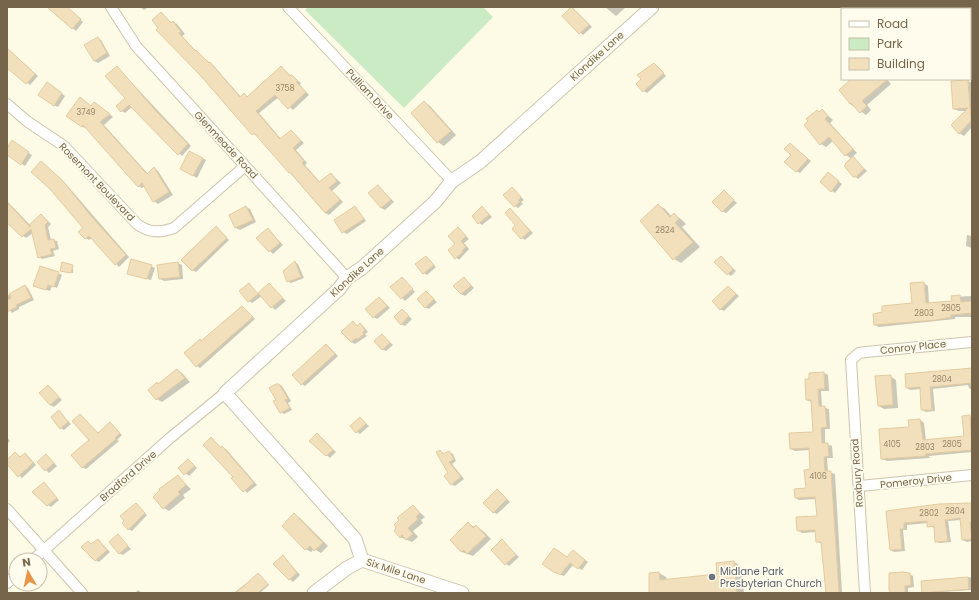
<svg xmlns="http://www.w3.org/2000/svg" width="979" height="600" viewBox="0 0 979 600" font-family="Poppins,sans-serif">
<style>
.green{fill:#caebc4}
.shadow{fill:#0003}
.building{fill:#f2e0bd;stroke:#e5cb9d}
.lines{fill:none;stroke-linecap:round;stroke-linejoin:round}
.minor-casing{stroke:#cfc4ac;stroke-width:12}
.tertiary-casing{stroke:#cfc4ac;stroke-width:15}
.minor{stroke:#fff;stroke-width:10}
.tertiary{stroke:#fff;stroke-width:13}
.worship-dot{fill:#6b7280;stroke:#fffced;stroke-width:1.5}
.labels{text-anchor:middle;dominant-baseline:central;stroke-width:3.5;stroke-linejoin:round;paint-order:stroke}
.number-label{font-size:8px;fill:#958467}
.street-label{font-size:10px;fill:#76654a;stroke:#fffced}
.worship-label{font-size:10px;fill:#5b616d;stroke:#fffced;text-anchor:start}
</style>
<rect width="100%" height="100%" fill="#fdfae6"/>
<path class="green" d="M308,7H483L493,17L404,108L305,10Z"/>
<g class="shadow">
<path d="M48,7H67L83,22L76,31Z"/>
<path d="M140,7H149L144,10Z"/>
<path d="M572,7L592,27L583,35L563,16Z"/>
<path d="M605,7H624L625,8L616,16Z"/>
<path d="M849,7H860L852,9Z"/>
<path d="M871,7H886L888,9H869Z"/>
<path d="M933,7H952L953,9H930Z"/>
<path d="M966,7H972V14L970,9Z"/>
<path d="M161,13L172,23L173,22L177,24L185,34L182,36L196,51L214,66L241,97L244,95L248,97L281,68L301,83L300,85L309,95L293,110L279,97L259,113L281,139L291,131L304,143L296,150L307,163L305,165L320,182L331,174L341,183L332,191L343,202L329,215L325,213L257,135L252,134L159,29Z"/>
<path d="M98,38L101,40L110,56L98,63L94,61Z"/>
<path d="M7,48L38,76L30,85L7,66Z"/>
<path d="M972,51V77L970,76V53Z"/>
<path d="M654,64L666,76L647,93L644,91Z"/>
<path d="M117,67L191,146L182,156L133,106L125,113L122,111L126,98Z"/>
<path d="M853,79H887L891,84L867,105L871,110L866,115L850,104Z"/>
<path d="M968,81L972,83V127L964,136L959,133L967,111H959L954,109L952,82Z"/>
<path d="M51,86L65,96L58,107L54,105Z"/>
<path d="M424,102L430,106L456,135L444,146L438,142L412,113Z"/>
<path d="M98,105L113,117L104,125L148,174L155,168L158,171L173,195L158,204L154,201L145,186L142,188L138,186L87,128L82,127L92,107Z"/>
<path d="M822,110L833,120L830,123L857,153L852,157L867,171L858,179L844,166L852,159L846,155L833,141L826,147L821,144L819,112Z"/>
<path d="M15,144L32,155L25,166L7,154V150Z"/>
<path d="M793,146L811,161L800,173L796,171L792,155Z"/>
<path d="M190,152L206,160L197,178L181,169Z"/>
<path d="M41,162L65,183L129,257L119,267L92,238L89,240L86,238L84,228Z"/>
<path d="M831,175L842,184L835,193L832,191Z"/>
<path d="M378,186L394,202L385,210L381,208Z"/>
<path d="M512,188L524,200L521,202L523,204L518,208L515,206Z"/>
<path d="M724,191L737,203L726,213L722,211Z"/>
<path d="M7,201L30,225L41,215L44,217L51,224L48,227L51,240L57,241L59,249L53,251L55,256L42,259L39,257L33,233L26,238L8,222L7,224Z"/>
<path d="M658,205L665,209L672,217L674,215L681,219L686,224L682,227L700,247L681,263L674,259Z"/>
<path d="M246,207L250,209L256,222L240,230L236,228L230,215Z"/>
<path d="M355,207L366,221L347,234L343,232Z"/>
<path d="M482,207L492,217L482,225L479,223Z"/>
<path d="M510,209L533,233L525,240L522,238Z"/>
<path d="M217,228L229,240L196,272L192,270Z"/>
<path d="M458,228L469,239L464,243L469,249L459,260L449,250L456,244Z"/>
<path d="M268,229L283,245L273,254L258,238Z"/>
<path d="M967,235L972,236V248L966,246Z"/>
<path d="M426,257L436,267L427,275L424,273Z"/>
<path d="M721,257L736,271L731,276L728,274Z"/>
<path d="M295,262L298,264L304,278L291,283L288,281Z"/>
<path d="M178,263L182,265L183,279L164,281L160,279L159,265Z"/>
<path d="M73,266V273L62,271Z"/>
<path d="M151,266L155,268L151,280L132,275Z"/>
<path d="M58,273L62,275L57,288L52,286L50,291L38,287Z"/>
<path d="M402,278L415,292L405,301L392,287Z"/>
<path d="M464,278L474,288L465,296L461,294Z"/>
<path d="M924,283L928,286L929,304L953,302V297L972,296V317H955V319L879,327L875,325L913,303Z"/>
<path d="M269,284L286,301L275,310L262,296L252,303L249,301V285L258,294Z"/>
<path d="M25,286L28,288L34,300L19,307V309L12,313L7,307V296Z"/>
<path d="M729,287L739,296L724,311L720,309Z"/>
<path d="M426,292L437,302L429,309L425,307Z"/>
<path d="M380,298L390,308L377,319L374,317Z"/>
<path d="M242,307L255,319L200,368L197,366L202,342Z"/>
<path d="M402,310L412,319L405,326L401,324Z"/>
<path d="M353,322L358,326L360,324L363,326L368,332L365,334L367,336L355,344L351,342Z"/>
<path d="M382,335L393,345L386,351L382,349Z"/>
<path d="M327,345L338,356L305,386L302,384Z"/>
<path d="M972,369V390L969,388L968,385L933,389L935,411L926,412L922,410L921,389L910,390L907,388Z"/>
<path d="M177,370L182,373L190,382L162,402L157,399V383L159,385Z"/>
<path d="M824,373L828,375L829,391H821L822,407L829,409L830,429H825V444L832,446L833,458H827L828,472L835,474L842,593H827L823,544L817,542L816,532L802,533L798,530L818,517L817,499L799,500L796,498L807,489L811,470L810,450L795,451L791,449L814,433L811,402L807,400L810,380Z"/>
<path d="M890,376L896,380L898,408L884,409L879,406Z"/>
<path d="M278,384L282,386L291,401L288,403L292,410L284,414L281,412L270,388Z"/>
<path d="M48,386L62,400L54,407L50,405Z"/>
<path d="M59,412L71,424L64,430L61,428Z"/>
<path d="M80,415L99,434L110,423L122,435L117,440L119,441L86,469L82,467L90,440Z"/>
<path d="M969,416L972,418V452L929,456L930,458L887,461L882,459L910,427L920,420L924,423L926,441L965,437Z"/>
<path d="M360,418L369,426L360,434L357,432Z"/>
<path d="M318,434L336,452L330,458L311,441Z"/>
<path d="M7,437L10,441L7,444Z"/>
<path d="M211,439L222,448L226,449L257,485L247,493L234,477Z"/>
<path d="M440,451L445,454L449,452L453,454L456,461L452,464L464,479L455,486L451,484L449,473Z"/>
<path d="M16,453L21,458L25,454L28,456L36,465L22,478L7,463Z"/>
<path d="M46,455L57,466L49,473L38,462Z"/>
<path d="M188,460L197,468L189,476L179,468Z"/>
<path d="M178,477L191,489L183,495L185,498L169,511L164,508Z"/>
<path d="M44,484L59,500L51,507L48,505Z"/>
<path d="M498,490L510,502L497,514L493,512Z"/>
<path d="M972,503V541L967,542L963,540L961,520L948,521L951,542L940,543L936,542L935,528L928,526V523L907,525V530H903L905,551L894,552L891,550L887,511Z"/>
<path d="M136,504L147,515L132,531L128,529Z"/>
<path d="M413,506L425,517L421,520L423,523L413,531L418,537L412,542L400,537Z"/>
<path d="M294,514L300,518L328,546L321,553L314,549L311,552L306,549Z"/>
<path d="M468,524L482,530L491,539L473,556L462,552L451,540Z"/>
<path d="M118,536L131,549L123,555L119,553Z"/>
<path d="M98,540L110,552L99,562L95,560L88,542L92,545Z"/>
<path d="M502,541L519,557L509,566L506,564Z"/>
<path d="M576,553L588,562L582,570L573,565L564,576L555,573L568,558Z"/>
<path d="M283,556L300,575L293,582L274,564Z"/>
<path d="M734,562L741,566L744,593H650L649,582H651L659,573L666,577L667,581L718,575Z"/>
<path d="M258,574L269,585L260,593L235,592Z"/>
<path d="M909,574L913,576L914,587L908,588V593H892Z"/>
<path d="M972,577V590L924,593L922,582Z"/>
<path d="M138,590L142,593H135Z"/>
</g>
<g class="building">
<path d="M47,7H67L81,19L72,29Z"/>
<path d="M571,7L589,25L579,34L562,16Z"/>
<path d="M161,12L171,23L173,21L181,32L179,33L195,51L196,50L209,63L210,62L240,97L244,93L247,97L281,66L290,76L292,75L298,81L296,82L306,92L288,109L275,95L256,111L280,139L291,130L301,141L293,148L304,161L302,163L319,182L331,173L337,181L329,188L340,200L325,213L290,172L289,173L254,133L252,135L200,75L156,30L158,28L152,20Z"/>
<path d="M98,37L107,53L94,61L84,45Z"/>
<path d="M7,48L35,74L26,84L7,68Z"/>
<path d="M654,63L664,73L643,92L636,84L641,79L637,75Z"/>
<path d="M117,66L155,110L188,144L178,155L129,105L121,112L116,106L125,98L105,76Z"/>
<path d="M851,79H888L862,101L867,106L860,113L851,103L850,104L839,90Z"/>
<path d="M968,80L971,121L959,134L951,125L968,108L953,109L951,81Z"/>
<path d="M47,82L62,93L54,106L38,95Z"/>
<path d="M80,97L91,106L94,102L110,114L100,122L147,174L154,167L169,192L153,202L142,183L138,187L83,125L82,127L66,116Z"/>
<path d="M424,101L451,131L437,143L411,113Z"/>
<path d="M822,109L828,116L825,119L853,149L845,156L829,137L820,145L804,125L808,121L806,119L817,110L819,112Z"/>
<path d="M12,140L29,152L21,165L7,155V148Z"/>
<path d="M790,143L808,159L796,172L784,162L791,155L784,149Z"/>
<path d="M189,151L203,158L193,176L180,169Z"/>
<path d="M853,156L864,169L856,177H853L845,167V164Z"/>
<path d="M41,161L62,180L91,216L126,255L115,265L89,236L85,239L78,232L83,228L50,189L31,172Z"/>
<path d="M828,172L839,181L831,192L820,182Z"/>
<path d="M378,185L391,200L381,208L368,193Z"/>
<path d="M512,187L521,197L518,200L520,202L514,207L503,195Z"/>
<path d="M724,190L734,200L722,212L712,202Z"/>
<path d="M7,202L30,227V224L41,214L48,222L45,225L48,240L54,239L56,248L50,249L52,254L38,258L31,229L22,237L7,223Z"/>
<path d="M658,204L670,217L674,213L679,219L675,223L693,242L673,260L640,221Z"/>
<path d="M246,206L253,220L235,228L229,215Z"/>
<path d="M355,206L364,219L342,233L334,220Z"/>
<path d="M482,206L489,215L478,224L472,216Z"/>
<path d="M510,208L530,231L521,239L512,229L515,225L505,213Z"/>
<path d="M216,226L227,238L192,271L181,260Z"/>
<path d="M458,227L466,236L461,241L466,247L462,251L463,252L455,259L448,250L455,244L448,236Z"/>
<path d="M268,228L280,243L269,252L256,238Z"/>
<path d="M426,256L434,265L423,274L415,264Z"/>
<path d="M721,256L733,269L727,275L714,262Z"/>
<path d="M131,259L152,265L147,279L127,274Z"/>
<path d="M295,261L301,277L287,282L283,271Z"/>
<path d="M62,262L73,265L71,273L60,271Z"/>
<path d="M178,262L180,277L159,279L157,265Z"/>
<path d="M40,266L59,272L54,287L48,285L46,290L33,286Z"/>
<path d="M402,277L413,289L401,299L390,287Z"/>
<path d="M464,277L471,286L461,294L453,286Z"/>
<path d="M924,282L926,303L952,301L951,296L960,295L961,302L972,301V313L951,315V317L936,320L874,325L873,314L882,312V306L912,303L910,283Z"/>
<path d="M249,283L258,294L248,302L239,291Z"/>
<path d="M269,283L283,298L271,308L258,293Z"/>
<path d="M25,285L31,298L16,305L17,307L7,312V300L11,298L9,294Z"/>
<path d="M728,286L736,294L720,310L712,301Z"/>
<path d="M426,291L434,299L425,308L417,299Z"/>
<path d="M379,297L387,306L373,318L365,309Z"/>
<path d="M242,306L253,317L196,367L184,353L200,339L201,341Z"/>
<path d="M402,309L409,316L401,325L394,317Z"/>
<path d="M353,321L357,326L360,323L365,330L363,332L364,334L357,340L356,338L351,342L341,332Z"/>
<path d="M382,334L390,343L382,350L374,341Z"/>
<path d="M326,344L335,354L301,385L292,375Z"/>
<path d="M972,368V383L930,387L932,410H921L920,387L906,388L905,374Z"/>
<path d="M177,369L185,378L156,400L148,390L157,382L158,384Z"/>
<path d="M824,372L825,389H818L819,406H825L827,427L821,428L822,443H828L829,456L824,457L825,471H831L839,593H826L821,542H816L815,530L797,531L796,517L817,516L815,497L795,498L794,489L806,488L804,470L810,469L809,448L790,449L789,433L813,432L811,400H806L805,379H809V373Z"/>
<path d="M891,375L893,405L878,406L875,376Z"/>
<path d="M276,384H279L288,399L285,400L290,408L280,413L273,401L276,400L269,388Z"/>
<path d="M48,385L59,397L50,405L39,393Z"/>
<path d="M59,410L68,422L60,429L51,417Z"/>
<path d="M80,414L98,433L110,422L120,433L115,438L116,439L82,468L71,455L89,440L72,421Z"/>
<path d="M970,415L972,450L925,454L926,456L881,459L879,429L909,427L908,420L920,419L923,440L964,436L962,416Z"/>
<path d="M360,417L366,424L356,433L350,426Z"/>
<path d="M317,433L333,450L326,456L309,441Z"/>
<path d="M211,437L221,448L222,446L254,483L243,492L231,478L233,477L203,445Z"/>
<path d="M440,450L443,454L449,451L454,459L449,462L461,477L451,485L444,476L448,473L436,452Z"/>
<path d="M15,452L20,457L25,453L33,463L18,477L7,464V460Z"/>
<path d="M46,454L54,463L45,471L37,462Z"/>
<path d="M188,459L195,466L184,475L178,468Z"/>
<path d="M178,475L186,485L178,492L180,494L163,509L153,497L160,490L159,489Z"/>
<path d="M44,482L57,498L47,506L32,492Z"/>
<path d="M497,489L507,499L493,513L483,503Z"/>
<path d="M136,503L145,513L128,530L122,523L124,521L120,516Z"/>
<path d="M972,503V522H970L972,539L962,540L960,518L945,520L948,541L935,542L934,526L927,527V521L904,523V529H900L902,549L890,550L886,511L939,504Z"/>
<path d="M413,505L420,513L416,517L418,519L408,528L413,534L406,540L402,535L400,538L394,531L396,528L394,525L399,520L397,518Z"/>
<path d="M294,513L323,543L314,551L310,546L305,550L282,526Z"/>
<path d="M468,522L473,528L476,525L486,536L467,554L464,550L461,552L450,540Z"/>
<path d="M118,534L128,546L119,554L109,542Z"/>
<path d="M98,539L107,550L95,561L81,547L88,541L91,544Z"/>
<path d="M502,539L516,555L505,565L491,550Z"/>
<path d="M554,548L567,557L573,550L585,560L578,569L570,563L560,575L556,572L555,573L542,564Z"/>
<path d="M283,555L297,573L289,580L273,564Z"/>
<path d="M734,561L737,593H649V573L659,572L660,580L717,574L716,563Z"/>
<path d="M903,572L910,573L911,585L905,586V593H891L889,591V573Z"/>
<path d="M258,573L268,584L258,593H236Z"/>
<path d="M968,577L969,589L922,593L921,581Z"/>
</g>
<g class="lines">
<g class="minor-casing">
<g id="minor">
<path d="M111,7L136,46L347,278"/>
<path d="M288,7L452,181"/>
<path d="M7,104L28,122L64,146L137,224C149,233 160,233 174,228L244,167"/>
<path d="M860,486L972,475"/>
<path d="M7,509L82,593"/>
<path d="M33,560L170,438L225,393"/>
<path d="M7,583L16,575"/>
<path d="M865,593L851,360L859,353L866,352L972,342"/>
</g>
</g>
<g class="tertiary-casing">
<g id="tertiary">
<path d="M362,560L355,539L225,393L339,289L347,278L362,268L435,202L452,181L480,162L652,7"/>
<path d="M314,593L347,568L362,560L462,593"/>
</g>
</g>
<use href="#minor" class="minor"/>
<use href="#tertiary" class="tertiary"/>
</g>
<circle class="worship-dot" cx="712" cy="577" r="4"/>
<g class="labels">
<g class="number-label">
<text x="285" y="88">3758</text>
<text x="86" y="112">3749</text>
<text x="665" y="230">2824</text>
<text x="951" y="308">2805</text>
<text x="924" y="313">2803</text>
<text x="942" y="379">2804</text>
<text x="892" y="444">4105</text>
<text x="952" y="444">2805</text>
<text x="925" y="447">2803</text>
<text x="818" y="476">4106</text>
<text x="955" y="511">2804</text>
<text x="929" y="513">2802</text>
</g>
<g class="street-label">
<text transform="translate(597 56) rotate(-42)">Klondike Lane</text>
<text transform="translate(370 94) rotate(47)">Pulliam Drive</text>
<text transform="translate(226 145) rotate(47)">Glenmeade Road</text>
<text transform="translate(97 182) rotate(46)">Rosemont Boulevard</text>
<text transform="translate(357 272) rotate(-42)">Klondike Lane</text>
<text transform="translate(913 347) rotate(-6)">Conroy Place</text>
<text transform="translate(857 473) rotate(-94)">Roxbury Road</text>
<text transform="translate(128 476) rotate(-41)">Bradford Drive</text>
<text transform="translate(916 481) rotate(-6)">Pomeroy Drive</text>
<text transform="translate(396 571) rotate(18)">Six Mile Lane</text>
</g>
<g class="worship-label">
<text x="720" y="571">Midlane Park<tspan x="720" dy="12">Presbyterian Church</tspan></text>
</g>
</g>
<rect width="979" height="600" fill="none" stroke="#76654a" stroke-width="16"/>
<rect x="841" y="8" width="130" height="72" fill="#fffced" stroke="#c8c0ac"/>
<rect x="849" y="21" width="20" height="6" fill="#ffffff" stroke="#c8c0ac"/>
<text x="877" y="28" font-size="12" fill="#76654a">Road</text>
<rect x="849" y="38" width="20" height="12" fill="#caebc4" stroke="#c8c0ac"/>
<text x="877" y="48" font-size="12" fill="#76654a">Park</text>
<rect x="849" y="58" width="20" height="12" fill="#f2e0bd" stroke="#c8c0ac"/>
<text x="877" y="68" font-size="12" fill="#76654a">Building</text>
<g transform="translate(28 572) rotate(351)"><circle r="19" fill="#fffced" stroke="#c8c0ac"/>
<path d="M0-3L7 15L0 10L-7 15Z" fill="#e8954a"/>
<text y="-6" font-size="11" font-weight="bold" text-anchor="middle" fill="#76654a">N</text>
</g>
</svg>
